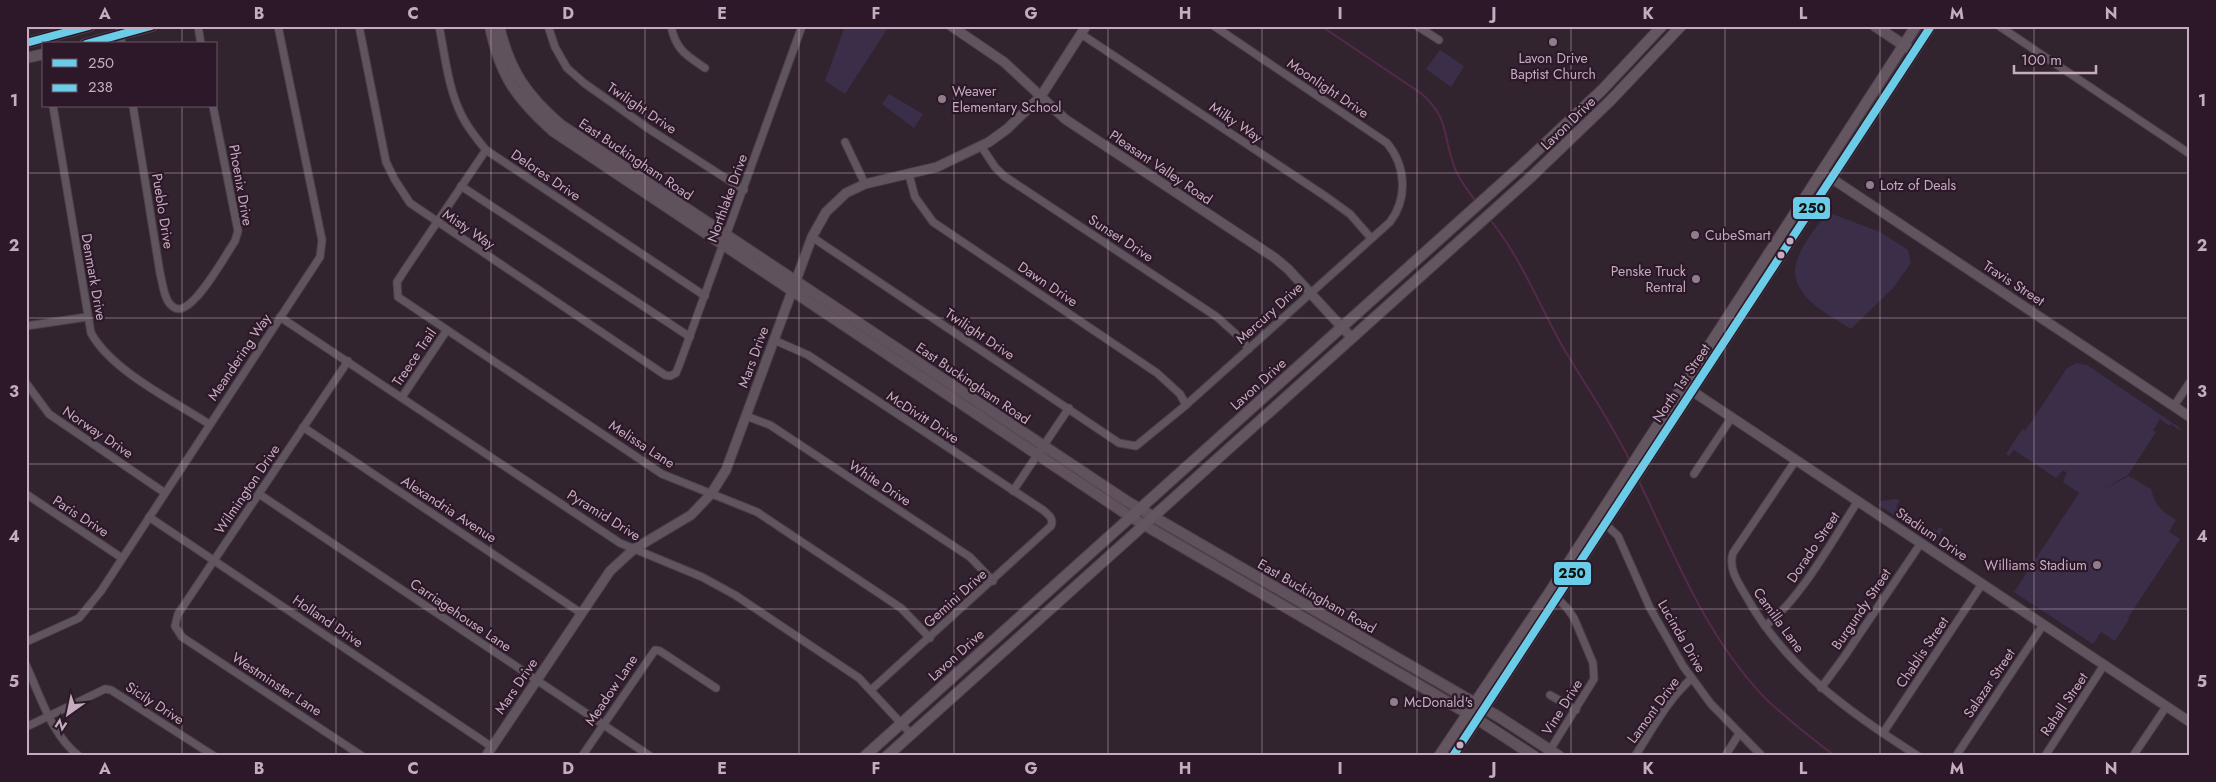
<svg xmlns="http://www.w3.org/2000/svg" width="2216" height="782" viewBox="0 0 2216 782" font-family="Jost,sans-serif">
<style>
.green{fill:#3b2e49}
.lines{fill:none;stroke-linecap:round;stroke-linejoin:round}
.stream{stroke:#54294b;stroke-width:2}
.minor-casing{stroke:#4b4049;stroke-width:9}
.tertiary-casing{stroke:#4b4049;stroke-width:11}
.secondary-casing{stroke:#4e414c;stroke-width:12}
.primary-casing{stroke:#4e414c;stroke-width:12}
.minor{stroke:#60545e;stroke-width:7}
.tertiary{stroke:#60545e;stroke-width:9}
.secondary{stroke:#5f525c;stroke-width:10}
.primary{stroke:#635660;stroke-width:10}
.bus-1-casing{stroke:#2c1828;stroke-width:11}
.bus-2-casing{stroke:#2c1828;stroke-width:11}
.bus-1{stroke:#6bcce7;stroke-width:8}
.bus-2{stroke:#6bcce7;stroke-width:8}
.grid{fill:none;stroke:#c5acbf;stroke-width:1;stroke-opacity:0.55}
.poi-dot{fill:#917c8d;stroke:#2c1828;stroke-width:2}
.bus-dot{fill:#c5acbf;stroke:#2c1828;stroke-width:2}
.labels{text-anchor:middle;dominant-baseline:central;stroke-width:4.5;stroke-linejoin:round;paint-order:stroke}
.poi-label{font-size:14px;fill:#c5acbf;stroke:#2c1828;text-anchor:start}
.street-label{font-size:14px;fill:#c5acbf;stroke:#2c1828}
.line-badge{stroke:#2c1828;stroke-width:2}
.pale-badge-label{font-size:14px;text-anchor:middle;font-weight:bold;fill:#111}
.neatline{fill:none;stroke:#c5acbf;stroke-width:2}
.grid-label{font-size:16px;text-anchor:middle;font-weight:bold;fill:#c5acbf}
</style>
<rect width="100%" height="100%" fill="#31242f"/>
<g class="green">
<path d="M845,26H889L845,94L825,81Z"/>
<path d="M1440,50L1464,66L1451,87L1426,69Z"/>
<path d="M889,94L923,114L914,128L882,104Z"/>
<path d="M1827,212L1880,232L1908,250L1911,263L1893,288L1851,329C1825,312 1782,293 1799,255C1805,240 1818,226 1827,212Z"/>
<path d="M2077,363L2087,365L2180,428L2179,430L2171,424L2169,426L2160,419L2153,430L2156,432L2128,475L2102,490L2129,476L2151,489C2155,506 2162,511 2176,520L2169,532L2180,539L2129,616L2128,621L2115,641L2101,632L2093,644L2014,592L2079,493L2063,482L2067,473L2063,470L2056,478L2014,450L2009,456L2006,454L2022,429L2025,431L2067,368Z"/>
<path d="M1896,499L1900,501L1896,507L1901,511L1899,515L1929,534L1933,529L1937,531L1939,527L1943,529L1936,542L1878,505L1881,501Z"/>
</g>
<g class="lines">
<g class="stream">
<path d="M1321,26L1422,94C1450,120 1442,133 1454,166C1458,178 1466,188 1474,199"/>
<path d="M1492,222C1522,260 1540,307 1564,349C1586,386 1611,422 1630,461"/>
<path d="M1638,479C1674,554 1706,637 1765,698C1787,719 1811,738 1835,756"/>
</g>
<g class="minor-casing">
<g id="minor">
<path d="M119,26L122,44"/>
<path d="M198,26L201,44"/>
<path d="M359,26L386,162L395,180L410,203L665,375L670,376L676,373L680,363L802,26"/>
<path d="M439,26C445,55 448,88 461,114C467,127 476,138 486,150L705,296"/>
<path d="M548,26L555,47L567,68L584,83L649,129L744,190"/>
<path d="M671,26C676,50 686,55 705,68"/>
<path d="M1417,26L1439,40"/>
<path d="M1999,26L2190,154"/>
<path d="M1081,34L1325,196L1350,214L1371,238"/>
<path d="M53,106L91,333C112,371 172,400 209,424"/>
<path d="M133,106L160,273C163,284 164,303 175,308C192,317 226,254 235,241L238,231L213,106"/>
<path d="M845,142L865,184"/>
<path d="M981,146L995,167L1004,176L1217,317L1238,336L1249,349"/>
<path d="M486,150L406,268L397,282L398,297L662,474L757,512L901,608L930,638"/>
<path d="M909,175L915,197L933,222L1157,373L1180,394L1186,405"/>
<path d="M461,186L690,337"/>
<path d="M812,237L1119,443L1136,446L1186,405L1390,222C1408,198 1406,166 1387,143L1214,26"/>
<path d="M280,317L620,543L702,577L735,595L859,678L911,734"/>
<path d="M26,326L87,317"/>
<path d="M774,340L808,355L1043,510C1049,515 1054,519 1051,526L871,690"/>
<path d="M348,361L178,614L175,626L182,637L362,756"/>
<path d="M26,383L49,414L165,493"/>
<path d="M402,397L447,330"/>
<path d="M2174,406L2190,382"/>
<path d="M746,416L770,425L970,557L993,581"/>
<path d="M303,427L581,613"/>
<path d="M1796,460L1733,553C1728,569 1738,582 1746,596C1785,667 1850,713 1918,756"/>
<path d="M1694,474L1732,417"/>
<path d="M1013,491L1069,408"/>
<path d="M26,494L122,558"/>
<path d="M259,494L650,756"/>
<path d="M149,517L492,747"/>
<path d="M1603,522L1618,536L1650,608L1683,666L1711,704L1762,756"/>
<path d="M1765,626C1801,599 1833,539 1858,501"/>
<path d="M26,642L79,618L101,591L320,257L322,240L278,26"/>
<path d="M26,665C40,695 52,736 79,756"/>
<path d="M1821,688L1844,657L1921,543"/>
<path d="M1550,695L1576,710"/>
<path d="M26,727L105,689L111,690L214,756"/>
<path d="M1883,733L1982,584"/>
<path d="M1550,750L1594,679L1593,663L1574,618L1567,608L1556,597"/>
<path d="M582,756L655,650L660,651L716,688"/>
<path d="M1635,756C1652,730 1668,699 1691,679"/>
<path d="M1725,756L1739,734"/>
<path d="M1956,756L2043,625"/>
<path d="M2045,756L2104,665"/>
<path d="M2133,756L2166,707"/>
</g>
</g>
<g class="tertiary-casing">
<g id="tertiary">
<path d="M951,26L1004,62L1065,119L1080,129L1275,258L1288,269L1351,337"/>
<path d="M1822,172L2190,417"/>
<path d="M1686,387L2190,722"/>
<path d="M486,756L610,571L634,549L691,515L711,494L726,470L812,237L826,212L846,193L865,184L937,167L989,142L1007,129L1041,96L1086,26"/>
</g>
</g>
<g class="secondary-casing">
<g id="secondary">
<path d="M490,26C500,75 516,98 553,131L1131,517L1477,719L1534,756"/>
<path d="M499,26C509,70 527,96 561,125L1128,502L1499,717L1559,756"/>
<path d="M1875,26L1914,52"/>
<path d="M26,43L90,26"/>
<path d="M85,44L152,26"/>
<path d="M26,58L44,54"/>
</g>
</g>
<g class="primary-casing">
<g id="primary">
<path d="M865,756L1522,165L1602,90L1662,26"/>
<path d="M887,756L1532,176L1610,101L1681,26"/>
<path d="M1439,756L1549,593L1916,26"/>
<path d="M1453,756L1931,26"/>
</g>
</g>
<use href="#minor" class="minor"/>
<use href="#tertiary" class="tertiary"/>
<use href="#secondary" class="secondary"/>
<use href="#primary" class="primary"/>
<g class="bus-1-casing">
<path id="bus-1" d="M1453,756L1931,26"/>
</g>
<g class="bus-2-casing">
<g id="bus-2">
<path d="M26,43L89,26"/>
<path d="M86,44L151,26"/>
</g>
</g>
<use href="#bus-1" class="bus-1"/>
<use href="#bus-2" class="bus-2"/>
</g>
<path class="grid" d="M182,26V44M336,26V756M491,26V756M645,26V756M799,26V756M954,26V756M1108,26V756M1262,26V756M1417,26V756M1571,26V756M1725,26V756M1880,26V756M2034,26V756M182,106V756M26,173H2190M26,318H2190M26,464H2190M26,609H2190"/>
<g class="poi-dot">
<circle cx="1553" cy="42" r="5"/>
<circle cx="942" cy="99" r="5"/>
<circle cx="1870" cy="185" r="5"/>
<circle cx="1695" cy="235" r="5"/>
<circle cx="1696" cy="279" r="5"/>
<circle cx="2097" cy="565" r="5"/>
<circle cx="1394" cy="702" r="5"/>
</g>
<g class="bus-dot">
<circle cx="1790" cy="241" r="4.5"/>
<circle cx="1781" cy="255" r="4.5"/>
<circle cx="1460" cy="745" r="4.5"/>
</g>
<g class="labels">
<g class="poi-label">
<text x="1553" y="58" text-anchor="middle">Lavon Drive<tspan x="1553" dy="16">Baptist Church</tspan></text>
<text x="952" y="91">Weaver<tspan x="952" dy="16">Elementary School</tspan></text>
<text x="1880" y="185">Lotz of Deals</text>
<text x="1705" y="235">CubeSmart</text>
<text x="1686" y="271" text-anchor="end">Penske Truck<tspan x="1686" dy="16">Rentral</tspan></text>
<text x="2087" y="565" text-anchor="end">Williams Stadium</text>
<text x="1404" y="702">McDonald's</text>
</g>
<g class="street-label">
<text transform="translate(1328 88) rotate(34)">Moonlight Drive</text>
<text transform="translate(642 108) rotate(34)">Twilight Drive</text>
<text transform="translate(1236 122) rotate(34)">Milky Way</text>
<text transform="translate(1568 123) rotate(-44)">Lavon Drive</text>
<text transform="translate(636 159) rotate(34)">East Buckingham Road</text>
<text transform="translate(1161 167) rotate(34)">Pleasant Valley Road</text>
<text transform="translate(546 175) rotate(34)">Delores Drive</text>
<text transform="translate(241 185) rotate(80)">Phoenix Drive</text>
<text transform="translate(727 198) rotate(-70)">Northlake Drive</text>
<text transform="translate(163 211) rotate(81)">Pueblo Drive</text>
<text transform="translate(469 229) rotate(34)">Misty Way</text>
<text transform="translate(1121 238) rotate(33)">Sunset Drive</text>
<text transform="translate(94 277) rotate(80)">Denmark Drive</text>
<text transform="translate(2014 283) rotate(33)">Travis Street</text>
<text transform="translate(1048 284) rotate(34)">Dawn Drive</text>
<text transform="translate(1269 313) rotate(-42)">Mercury Drive</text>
<text transform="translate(980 334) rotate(34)">Twilight Drive</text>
<text transform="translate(239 357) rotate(-56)">Meandering Way</text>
<text transform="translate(414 357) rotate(-56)">Treece Trail</text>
<text transform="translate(753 357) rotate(-70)">Mars Drive</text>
<text transform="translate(973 383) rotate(34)">East Buckingham Road</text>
<text transform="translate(1681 383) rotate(-56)">North 1st Street</text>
<text transform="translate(1258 384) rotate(-42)">Lavon Drive</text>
<text transform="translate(923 417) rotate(33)">McDivitt Drive</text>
<text transform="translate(98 432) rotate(34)">Norway Drive</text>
<text transform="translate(642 444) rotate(33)">Melissa Lane</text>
<text transform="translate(880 483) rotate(33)">White Drive</text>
<text transform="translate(247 489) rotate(-56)">Wilmington Drive</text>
<text transform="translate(449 509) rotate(33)">Alexandria Avenue</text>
<text transform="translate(604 515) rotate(32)">Pyramid Drive</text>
<text transform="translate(81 516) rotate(33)">Paris Drive</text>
<text transform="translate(1932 534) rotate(34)">Stadium Drive</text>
<text transform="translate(1813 547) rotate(-56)">Dorado Street</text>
<text transform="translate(1317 596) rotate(30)">East Buckingham Road</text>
<text transform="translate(955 598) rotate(-42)">Gemini Drive</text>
<text transform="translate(1861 609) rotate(-56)">Burgundy Street</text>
<text transform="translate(461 615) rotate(34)">Carriagehouse Lane</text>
<text transform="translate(1779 620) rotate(54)">Camilla Lane</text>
<text transform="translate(328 621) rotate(34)">Holland Drive</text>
<text transform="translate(1682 636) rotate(60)">Lucinda Drive</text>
<text transform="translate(1922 652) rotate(-56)">Chablis Street</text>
<text transform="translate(956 655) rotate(-42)">Lavon Drive</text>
<text transform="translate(1989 683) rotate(-56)">Salazar Street</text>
<text transform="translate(277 684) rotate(33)">Westminster Lane</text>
<text transform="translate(516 686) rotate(-56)">Mars Drive</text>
<text transform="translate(611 690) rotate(-56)">Meadow Lane</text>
<text transform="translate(155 703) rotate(33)">Sicily Drive</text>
<text transform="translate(2064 704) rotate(-56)">Rahall Street</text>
<text transform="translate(1562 707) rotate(-58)">Vine Drive</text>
<text transform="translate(1653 710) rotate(-54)">Lamont Drive</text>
</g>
</g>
<g class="line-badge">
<rect x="1792" y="196" width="39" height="24" rx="5" fill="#6bcce7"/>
<rect x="1553" y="561" width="39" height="25" rx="5" fill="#6bcce7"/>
</g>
<g class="pale-badge-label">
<text x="1812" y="213">250</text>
<text x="1572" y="578">250</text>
</g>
<rect width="2216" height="782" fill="none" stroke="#2c1828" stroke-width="55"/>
<rect x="42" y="42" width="175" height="65" fill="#2c1828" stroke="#695364"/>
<rect x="52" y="59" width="25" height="8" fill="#6bcce7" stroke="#695364"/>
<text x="88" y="68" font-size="15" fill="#c5acbf">250</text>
<rect x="52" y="84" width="25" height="8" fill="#6bcce7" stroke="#695364"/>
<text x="88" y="92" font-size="15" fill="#c5acbf">238</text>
<g transform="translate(68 714) rotate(213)" stroke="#2c1828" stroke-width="4" paint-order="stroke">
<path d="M0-4L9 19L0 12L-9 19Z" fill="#c5acbf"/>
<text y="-8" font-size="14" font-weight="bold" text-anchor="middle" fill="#c5acbf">N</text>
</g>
<path d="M2014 65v8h82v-8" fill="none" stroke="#c5acbf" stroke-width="2.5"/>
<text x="2021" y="65" font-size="15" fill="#c5acbf" stroke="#2c1828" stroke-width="4" paint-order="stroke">100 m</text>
<rect x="28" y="28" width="2160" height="726" class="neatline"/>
<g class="grid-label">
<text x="105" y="19">A</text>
<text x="259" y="19">B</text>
<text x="413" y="19">C</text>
<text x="568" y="19">D</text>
<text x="722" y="19">E</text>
<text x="876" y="19">F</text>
<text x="1031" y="19">G</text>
<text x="1185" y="19">H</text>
<text x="1340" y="19">I</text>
<text x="1494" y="19">J</text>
<text x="1648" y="19">K</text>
<text x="1803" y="19">L</text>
<text x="1957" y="19">M</text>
<text x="2111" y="19">N</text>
<text x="14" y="106">1</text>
<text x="2202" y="106">1</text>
<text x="14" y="251">2</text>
<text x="2202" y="251">2</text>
<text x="14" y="397">3</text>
<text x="2202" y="397">3</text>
<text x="14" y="542">4</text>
<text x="2202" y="542">4</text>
<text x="14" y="687">5</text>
<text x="2202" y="687">5</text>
<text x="105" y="774">A</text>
<text x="259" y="774">B</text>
<text x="413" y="774">C</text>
<text x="568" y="774">D</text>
<text x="722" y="774">E</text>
<text x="876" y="774">F</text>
<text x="1031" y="774">G</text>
<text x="1185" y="774">H</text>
<text x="1340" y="774">I</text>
<text x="1494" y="774">J</text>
<text x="1648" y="774">K</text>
<text x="1803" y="774">L</text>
<text x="1957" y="774">M</text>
<text x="2111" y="774">N</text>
</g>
</svg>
